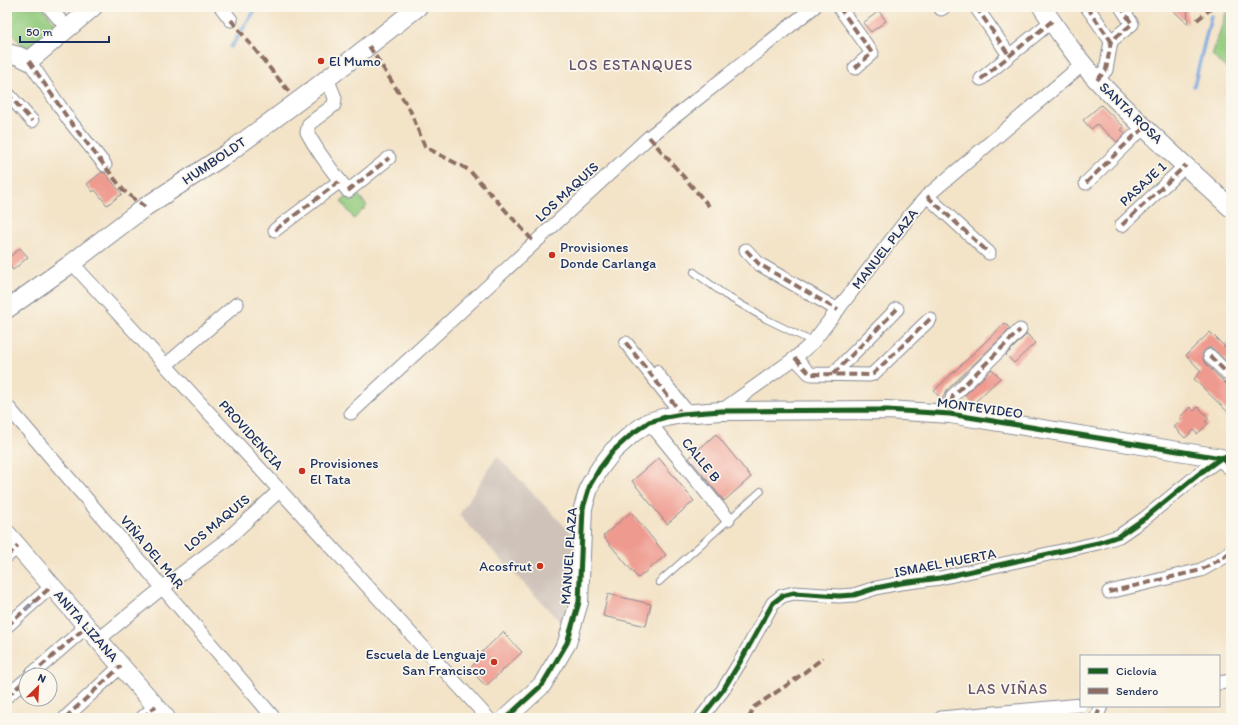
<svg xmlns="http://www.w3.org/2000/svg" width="1238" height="725" viewBox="0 0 1238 725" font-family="Itim,sans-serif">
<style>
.industrial{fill:#cec2b9}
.green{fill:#94cc80;stroke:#587e6f}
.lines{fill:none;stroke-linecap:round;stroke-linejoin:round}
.stream{stroke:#76a5df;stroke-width:3.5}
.building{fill:#ef9a8f}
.lane-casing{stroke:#878992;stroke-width:8}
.street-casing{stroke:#878992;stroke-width:15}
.secondary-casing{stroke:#878992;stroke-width:20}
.lane{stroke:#fff;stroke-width:6}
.street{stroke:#fff;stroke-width:13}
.secondary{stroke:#fff;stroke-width:18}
.quiet{stroke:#8d6e63;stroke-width:4;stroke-dasharray:8 4;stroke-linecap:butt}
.cycleway-casing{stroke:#fbf7ec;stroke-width:8}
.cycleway{stroke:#1b5e20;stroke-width:5}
.oneway{fill:#8d97ae}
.poi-dot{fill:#c8321e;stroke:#fbf7ec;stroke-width:1.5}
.labels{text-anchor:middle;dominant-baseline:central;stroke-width:3.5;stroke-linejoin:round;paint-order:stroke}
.poi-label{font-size:14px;fill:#1b2f5e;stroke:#fbf7ec;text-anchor:start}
.street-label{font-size:14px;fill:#1b2f5e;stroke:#fbf7ec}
.neighbourhood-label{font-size:15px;letter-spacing:1px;fill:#65546f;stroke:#fbf7ec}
</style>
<rect width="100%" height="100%" fill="#fbf7ec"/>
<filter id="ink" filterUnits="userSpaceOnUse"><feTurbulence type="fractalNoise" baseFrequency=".025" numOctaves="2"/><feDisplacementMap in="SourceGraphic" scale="8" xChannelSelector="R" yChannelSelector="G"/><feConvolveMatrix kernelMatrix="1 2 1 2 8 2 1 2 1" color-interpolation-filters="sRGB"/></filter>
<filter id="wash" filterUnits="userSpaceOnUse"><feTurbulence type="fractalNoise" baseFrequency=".012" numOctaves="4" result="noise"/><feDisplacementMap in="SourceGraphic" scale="16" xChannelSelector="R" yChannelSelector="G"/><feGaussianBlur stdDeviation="0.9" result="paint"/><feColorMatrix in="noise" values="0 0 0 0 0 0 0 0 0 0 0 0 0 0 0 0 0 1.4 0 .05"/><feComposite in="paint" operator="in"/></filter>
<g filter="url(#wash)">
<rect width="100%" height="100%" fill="#f3e3c7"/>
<path class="industrial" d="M497,456L574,536L569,597L562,624L459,515Z"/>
<g class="green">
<path d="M7,7H42L55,23V30L37,47L23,46L7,28Z"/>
<path d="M1228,7H1231V73L1212,55Z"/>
<path d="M356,192L367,206L354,219L341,201Z"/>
</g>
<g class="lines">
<g class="stream">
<path d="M231,47L257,7"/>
<path d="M1194,86L1211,16"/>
</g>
</g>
<g id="blocks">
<g class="building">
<path d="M1169,7H1187L1188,24Z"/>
<path d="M879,11L886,21L871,32L863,23Z"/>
<path d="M1101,105L1124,127L1121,130L1125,133L1117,142L1097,124L1091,129L1083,120Z"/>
<path d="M102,172L105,173L122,194L107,205L95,190L93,192L87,184Z"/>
<path d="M20,248L28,257L13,270L7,263V259Z"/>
<path d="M1005,323L1010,329L947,390L942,400L934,391Z"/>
<path d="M1210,332L1225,347L1231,340V366L1212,348H1208L1205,350L1202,354L1204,362L1225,383L1231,385V415L1194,379L1201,371L1186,355Z"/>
<path d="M1027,334L1035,343L1014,363L1006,355Z"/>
<path d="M992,369L1000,378L973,404L965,395Z"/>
<path d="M1190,407L1194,411L1198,407L1209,418L1205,421L1208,424L1197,434L1194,430L1185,438L1174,427L1182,420L1180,417Z"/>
<path d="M716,434L751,477L724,501L689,458Z"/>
<path d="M659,458L694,501L667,524L632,481Z"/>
<path d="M631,512L666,555L638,578L603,536Z"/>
<path d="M608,594L651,604L646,626L603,616Z"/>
<path d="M503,632L522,652L486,686L469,669L484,654L482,652Z"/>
</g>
</g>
</g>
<g filter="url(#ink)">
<use href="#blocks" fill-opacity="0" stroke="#878992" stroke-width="1"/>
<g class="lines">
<g class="lane-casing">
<g id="lane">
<path d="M694,272L725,295L766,319L813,342"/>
<path d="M657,368L690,410"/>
<path d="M659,582L761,491"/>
</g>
</g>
<g class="street-casing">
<g id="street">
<path d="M49,7L67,28"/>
<path d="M221,7L231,20"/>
<path d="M839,7L872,53L855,68"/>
<path d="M976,7L1009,55"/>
<path d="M1087,7L1111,41"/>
<path d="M941,9L944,7"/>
<path d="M29,61L69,120L105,165"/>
<path d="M327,78L335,98L334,105L309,124L307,132C318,153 333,172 348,191L389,158"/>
<path d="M981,79L1052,21"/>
<path d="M1097,80L1106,70L1111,41L1132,24L1121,7"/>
<path d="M7,93L32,121"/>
<path d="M1086,183L1134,136L1145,128"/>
<path d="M927,196L989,253"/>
<path d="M1122,225L1186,165"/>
<path d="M275,230L340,181"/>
<path d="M746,250L759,264L838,310"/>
<path d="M72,263L488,718"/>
<path d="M626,343L682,414"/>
<path d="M1210,356L1231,377"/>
<path d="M795,358L809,373L812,374L869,375L873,374L930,319"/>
<path d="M166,365L237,304"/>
<path d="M833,374L897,309"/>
<path d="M7,406L274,718"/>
<path d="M721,411L795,358L813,342L911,214L927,196L1083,64"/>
<path d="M351,413L649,137L814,7"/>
<path d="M950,414L952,399L953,396L1020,330"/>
<path d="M649,422L728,519"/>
<path d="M7,556L18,546"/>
<path d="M1109,592L1201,570L1224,557L1231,551"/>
<path d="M7,626L52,586"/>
<path d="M98,640L162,588L225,541L280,490"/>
<path d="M31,675L87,626"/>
<path d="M1219,683L1231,681"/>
<path d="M7,696L26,680"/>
<path d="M65,718L121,666"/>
<path d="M142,718L156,706"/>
<path d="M701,718L723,690L740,662L773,603L782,596L794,593L839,596L854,595L876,588L901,583L940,578L1098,543L1119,536L1145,518L1199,474L1221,458"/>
<path d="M941,718L1081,705"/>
<path d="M1096,718L1101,706"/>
</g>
</g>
<g class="secondary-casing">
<g id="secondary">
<path d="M1042,7C1059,32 1076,58 1097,80C1139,125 1186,166 1231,208"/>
<path d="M7,53L19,56L29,61L93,7"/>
<path d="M7,309L72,263L145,207L228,153L305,96L418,7"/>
<path d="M7,534L166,718"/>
<path d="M506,718L542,685L567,643L579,602L583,508L590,485L600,468L613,451L633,433L649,422L666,417L682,414L721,411L887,410L950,414L1221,458L1231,466"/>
</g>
</g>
<use href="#lane" class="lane"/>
<use href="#street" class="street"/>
<use href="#secondary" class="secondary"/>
<g class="quiet">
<path d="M839,7L872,53L855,68"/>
<path d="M976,7L1009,55"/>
<path d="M1087,7L1111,41"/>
<path d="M941,9L944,7"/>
<path d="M231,20L290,93"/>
<path d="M1197,20L1213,7"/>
<path d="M369,46L410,110L425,147L469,170L535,243"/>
<path d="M29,61L69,120L124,191L145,207"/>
<path d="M981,79L1052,21"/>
<path d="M1097,80L1106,70L1111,41L1132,24L1121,7"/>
<path d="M7,93L32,121"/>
<path d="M649,137L709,206"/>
<path d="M1086,183L1134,136L1145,128"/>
<path d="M348,191L389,158"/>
<path d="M927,196L989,253"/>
<path d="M1122,225L1186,165"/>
<path d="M275,230L340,181"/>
<path d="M746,250L759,264L838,310"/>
<path d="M626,343L682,414"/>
<path d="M1210,356L1231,377"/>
<path d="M795,358L809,373L812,374L869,375L873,374L930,319"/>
<path d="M833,374L897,309"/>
<path d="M950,414L952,399L953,396L1020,330"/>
<path d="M7,556L18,546"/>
<path d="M1109,592L1201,570L1224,557L1231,551"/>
<path d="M7,626L52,586"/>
<path d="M31,675L87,626"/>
<path d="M7,696L26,680"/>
<path d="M65,718L121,666"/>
<path d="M142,718L156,706"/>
<path d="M749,718L754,707L793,681L823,658"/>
<path d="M1096,718L1101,706"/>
</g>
<g class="cycleway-casing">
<g id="cycleway">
<path d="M506,718L542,685L567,643L579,602L583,508L590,485L600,468L613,451L633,433L649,422L666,417L682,414L721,411L887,410L950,414L1221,458L1231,466"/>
<path d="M701,718L723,690L740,662L773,603L782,596L794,593L839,596L854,595L876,588L901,583L940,578L1098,543L1119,536L1145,518L1199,474L1221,458L1231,455"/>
</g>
</g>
<use href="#cycleway" class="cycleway"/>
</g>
<defs><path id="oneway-solid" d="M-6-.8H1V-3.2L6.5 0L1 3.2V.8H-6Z"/></defs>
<use class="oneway" href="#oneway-solid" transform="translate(30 606) rotate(139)"/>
</g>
<g class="poi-dot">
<circle cx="321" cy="61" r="4"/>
<circle cx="552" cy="255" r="4"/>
<circle cx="302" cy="471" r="4"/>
<circle cx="540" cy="566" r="4"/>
<circle cx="494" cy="662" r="4"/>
</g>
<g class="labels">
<g class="poi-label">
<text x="329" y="61">El Mumo</text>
<text x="560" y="247">Provisiones<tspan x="560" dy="16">Donde Carlanga</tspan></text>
<text x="310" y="463">Provisiones<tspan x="310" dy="16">El Tata</tspan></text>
<text x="532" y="566" text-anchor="end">Acosfrut</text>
<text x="486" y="654" text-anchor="end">Escuela de Lenguaje<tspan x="486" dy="16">San Francisco</tspan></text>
</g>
<g class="street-label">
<text transform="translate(1131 113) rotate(44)">SANTA ROSA</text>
<text transform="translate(214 161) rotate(-34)">HUMBOLDT</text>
<text transform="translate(1143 184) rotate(-43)">PASAJE 1</text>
<text transform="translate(567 192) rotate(-43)">LOS MAQUIS</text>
<text transform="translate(885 249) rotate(-52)">MANUEL PLAZA</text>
<text transform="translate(980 408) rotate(8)">MONTEVIDEO</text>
<text transform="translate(251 435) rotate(48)">PROVIDENCIA</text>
<text transform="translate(701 460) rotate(51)">CALLE B</text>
<text transform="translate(217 523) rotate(-40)">LOS MAQUIS</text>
<text transform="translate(152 552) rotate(50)">VIÑA DEL MAR</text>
<text transform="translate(569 556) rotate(-86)">MANUEL PLAZA</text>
<text transform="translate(945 563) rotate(-11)">ISMAEL HUERTA</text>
<text transform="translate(86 626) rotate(49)">ANITA LIZANA</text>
</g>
<g class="neighbourhood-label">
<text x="631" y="65">LOS ESTANQUES</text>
<text x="1008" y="689">LAS VIÑAS</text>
</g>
</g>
<rect width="1238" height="725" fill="none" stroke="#fbf7ec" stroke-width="24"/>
<rect x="1080" y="655" width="140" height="52" fill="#fbf7ec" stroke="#a1a7b3"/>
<rect x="1088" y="668" width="20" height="6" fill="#1b5e20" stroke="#a1a7b3"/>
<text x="1116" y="675" font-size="12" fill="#1b2f5e">Ciclovía</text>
<rect x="1088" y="688" width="20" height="6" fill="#8d6e63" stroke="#a1a7b3"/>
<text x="1116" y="695" font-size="12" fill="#1b2f5e">Sendero</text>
<g transform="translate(38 687) rotate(24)"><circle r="19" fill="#fbf7ec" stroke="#a1a7b3"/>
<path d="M0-3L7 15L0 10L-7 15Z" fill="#c8321e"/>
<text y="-6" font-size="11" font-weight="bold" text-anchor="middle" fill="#1b2f5e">N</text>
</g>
<path d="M20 36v6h89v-6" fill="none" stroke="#1b2f5e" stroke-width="2"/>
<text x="26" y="36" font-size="12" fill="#1b2f5e" stroke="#fbf7ec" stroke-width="3" paint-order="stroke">50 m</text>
</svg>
